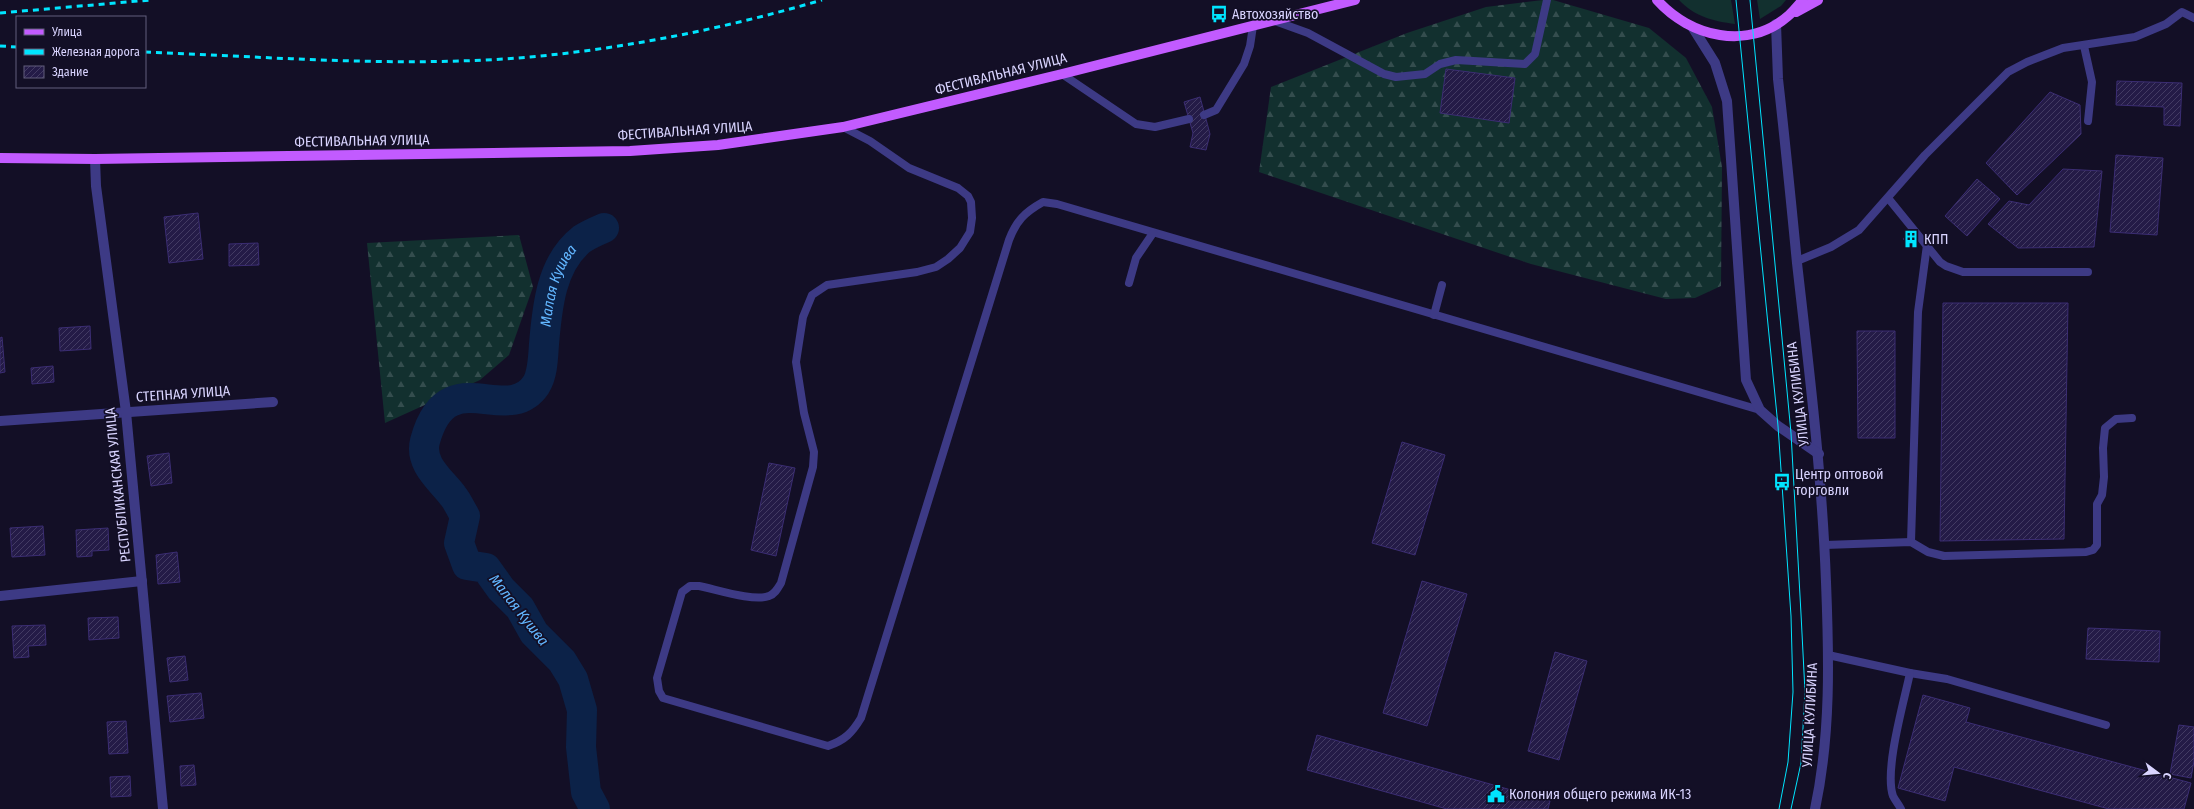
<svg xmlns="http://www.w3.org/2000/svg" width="2194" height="809" viewBox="0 0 2194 809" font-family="'Fira Sans Condensed',sans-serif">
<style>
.grass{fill:#12302f}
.forest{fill:url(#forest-firs)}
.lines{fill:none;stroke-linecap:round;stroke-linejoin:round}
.river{stroke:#0c2248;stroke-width:30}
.building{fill:url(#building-hatch);stroke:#3b2d73}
.service{stroke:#3d3a85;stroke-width:8}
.minor{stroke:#3d3a85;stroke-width:10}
.tertiary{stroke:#3d3a85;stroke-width:10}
.primary{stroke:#c25bff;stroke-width:10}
.tram{stroke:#00e5ff;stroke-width:1}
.rail{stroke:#00e5ff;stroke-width:3;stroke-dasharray:6 5;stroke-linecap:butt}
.labels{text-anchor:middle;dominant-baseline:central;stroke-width:3.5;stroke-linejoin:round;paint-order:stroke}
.poi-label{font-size:14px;fill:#d9d4ff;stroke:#130f26;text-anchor:start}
.street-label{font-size:14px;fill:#d9d4ff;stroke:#130f26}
.water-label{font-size:15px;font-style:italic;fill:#62b6ff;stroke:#130f26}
</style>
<defs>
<pattern id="forest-firs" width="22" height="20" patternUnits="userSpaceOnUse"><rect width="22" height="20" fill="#12302f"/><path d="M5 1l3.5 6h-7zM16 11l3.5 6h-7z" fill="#344d4e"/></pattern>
<pattern id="building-hatch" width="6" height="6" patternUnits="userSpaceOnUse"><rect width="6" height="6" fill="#241b47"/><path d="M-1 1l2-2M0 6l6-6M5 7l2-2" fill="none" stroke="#433b63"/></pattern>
</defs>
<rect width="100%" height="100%" fill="#130f26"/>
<g class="grass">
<path d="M1679,0H1731L1735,24C1713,21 1695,17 1679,0Z"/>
<path d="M1757,0H1786L1781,6L1760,19Z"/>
</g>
<g class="forest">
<path d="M1543,0H1553L1649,28L1686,58L1712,107L1722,167L1721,286L1695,298L1666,299L1531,264L1259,172L1271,87L1407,33L1486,7Z"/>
<path d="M519,235L533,287L509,355L480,380L385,423L367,243Z"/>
</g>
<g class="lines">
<path class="river" id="s1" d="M595,809L586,792L581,747L582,710L573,679L562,661L534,633L520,608L501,589L486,568L467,565L459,543L465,516C461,510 458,502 453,496C441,480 419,464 425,441C447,359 507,428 536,385C543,374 543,357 544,344C547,308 551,263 582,239C588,235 597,231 604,228"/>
</g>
<g class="building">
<path d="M1446,69L1515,78L1509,123L1440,113Z"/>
<path d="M2117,81L2182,83L2180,126L2164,125V107L2116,105Z"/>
<path d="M2050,92L2080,105L2081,134L2017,195L1986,163Z"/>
<path d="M1200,97L1210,134L1206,150L1190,147L1193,133L1184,102Z"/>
<path d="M2116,155L2163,158L2157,235L2110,232Z"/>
<path d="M2063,169L2102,171L2094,247L2018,248L1988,224L2009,201L2029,205Z"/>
<path d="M1977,179L2000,199L1967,236L1945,216Z"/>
<path d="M198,213L203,259L169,263L164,217Z"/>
<path d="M1910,231L1919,240L1911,247L1903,239Z"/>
<path d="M258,243L259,265L229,266V244Z"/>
<path d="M1943,303H2068L2064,539L1940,541Z"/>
<path d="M90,326L91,349L60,351L59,328Z"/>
<path d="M1857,331H1895V438H1858Z"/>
<path d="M2,337L5,372L0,373V338Z"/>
<path d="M53,366L54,382L32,384L31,368Z"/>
<path d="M1402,442L1445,455L1415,555L1372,543Z"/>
<path d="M169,453L172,483L151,486L147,456Z"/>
<path d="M769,463L795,468L776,556L751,550Z"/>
<path d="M43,526L45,555L12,557L10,528Z"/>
<path d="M108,528L109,550L92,551V556L77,557L76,530Z"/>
<path d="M177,552L180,582L158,584L156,555Z"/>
<path d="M1422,581L1467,594L1427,726L1383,713Z"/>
<path d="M118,617L119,638L89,640L88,618Z"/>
<path d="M45,625L46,645L28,646L29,657L14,658L12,626Z"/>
<path d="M2088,628L2160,631L2159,662L2086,659Z"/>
<path d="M1555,652L1587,661L1559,760L1528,751Z"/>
<path d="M185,656L188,680L170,682L167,658Z"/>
<path d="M201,693L204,718L170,722L167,696Z"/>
<path d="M1923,695L1970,708L1966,722L2191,783L2184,809H2109L1954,767L1945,801L1898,788Z"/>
<path d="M126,721L128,753L109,754L107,722Z"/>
<path d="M2179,725L2194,727V761L2191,778L2170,774Z"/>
<path d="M1317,735L1550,801L1548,809H1447L1307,770Z"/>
<path d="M194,765L196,785L181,786L180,766Z"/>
<path d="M130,776L131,796L111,797L110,777Z"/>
</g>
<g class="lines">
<g class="service">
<path d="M1272,20L1308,33L1384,74L1396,77L1425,74L1440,64L1456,60L1525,64L1535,54L1547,0"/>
<path d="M2084,46L2092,82L2088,121"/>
<path d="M1062,74L1136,124L1155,127L1189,119"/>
<path d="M1204,115L1216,110L1244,64L1250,46L1253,26"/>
<path d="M843,127L870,141L909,168L958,188L968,196L971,202L972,218L970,232L960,248L948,259L936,267L917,272L827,285L812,295L803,317L796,362L804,413L814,452L813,467L781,583C778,588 775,594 769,596C754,602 715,589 699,586H690L682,592L657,678L659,691L663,698L828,746C845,740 852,733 861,718L1009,240C1016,221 1025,212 1043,202L1057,204L1760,410"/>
<path d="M1888,198L1940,262L1946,266L1963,272H2088"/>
<path d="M1797,261L1831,247L1859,230L1925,155L2008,72L2027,62L2063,48L2135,37L2166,24L2182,12L2194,18"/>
<path d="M1129,283L1136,258L1153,233"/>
<path d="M1434,315L1442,285"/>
<path d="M1911,542L1918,312L1927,245"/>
<path d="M1825,545L1911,542L1928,552L1944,556L2086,552L2093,550L2097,545V504L2102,495L2104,477L2103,448L2105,428L2116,419L2132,418"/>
<path d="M1828,655L1910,673L1947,679L2106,725"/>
<path d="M1901,809C1899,805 1895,800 1893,796C1884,770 1904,702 1910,673"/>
</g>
<g class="minor">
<path d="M0,421L273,402"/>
<path d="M0,596L142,581"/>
</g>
<g class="tertiary">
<path d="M1776,24L1778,79C1785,140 1791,201 1797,263C1809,369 1822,474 1826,582C1829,657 1831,734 1815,809"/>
<path d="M1693,28L1715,63L1727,101L1746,380L1760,410L1778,426L1819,454"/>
<path d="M95,159L96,186L126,412L163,809"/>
</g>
<g class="primary">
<path d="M1657,0C1690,37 1748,51 1788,16C1794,11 1798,5 1803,0"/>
<path d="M1796,12L1818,0"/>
<path d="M0,158L95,159L630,151L718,145L843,127L1062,74L1355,0"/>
</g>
<g class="tram">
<path d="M1736,0L1778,426L1791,616L1793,692L1788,762L1779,809"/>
<path d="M1750,0L1791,433L1801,614L1805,692L1801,763L1791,809"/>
</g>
<g class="rail">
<path d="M0,13L150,0"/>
<path d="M0,46L17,47"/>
<path d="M145,52C273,57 402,68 530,57C629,48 726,28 822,0"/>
</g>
</g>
<defs>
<g id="bus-bare" transform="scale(1.38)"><path d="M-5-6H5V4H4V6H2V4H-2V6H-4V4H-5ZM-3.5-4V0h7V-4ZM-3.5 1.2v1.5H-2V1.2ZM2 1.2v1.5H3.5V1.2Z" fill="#00e5ff" stroke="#130f26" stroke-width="2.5" paint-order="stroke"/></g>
<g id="building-bare" transform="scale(1.38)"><path d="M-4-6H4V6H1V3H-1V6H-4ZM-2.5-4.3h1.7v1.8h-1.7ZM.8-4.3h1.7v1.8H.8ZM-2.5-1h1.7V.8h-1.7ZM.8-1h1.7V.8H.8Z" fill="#00e5ff" stroke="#130f26" stroke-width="2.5" paint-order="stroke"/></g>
<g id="civic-bare" transform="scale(1.38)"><path d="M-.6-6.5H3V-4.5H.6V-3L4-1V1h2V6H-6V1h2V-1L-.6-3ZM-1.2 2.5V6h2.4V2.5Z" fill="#00e5ff" stroke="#130f26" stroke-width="2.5" paint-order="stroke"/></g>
</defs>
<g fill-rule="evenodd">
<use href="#bus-bare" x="1219" y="14"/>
<use href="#building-bare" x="1911" y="239"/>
<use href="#bus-bare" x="1782" y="482"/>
<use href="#civic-bare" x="1496" y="794"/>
</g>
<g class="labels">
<g class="poi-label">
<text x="1232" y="14">Автохозяйство</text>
<text x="1924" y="239">КПП</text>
<text x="1795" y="474">Центр оптовой<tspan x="1795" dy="16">торговли</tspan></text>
<text x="1509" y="794">Колония общего режима ИК-13</text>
</g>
<g class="street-label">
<text transform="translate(1001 74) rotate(-14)">ФЕСТИВАЛЬНАЯ УЛИЦА</text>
<text transform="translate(685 131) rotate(-4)">ФЕСТИВАЛЬНАЯ УЛИЦА</text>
<text transform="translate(362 141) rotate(-1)">ФЕСТИВАЛЬНАЯ УЛИЦА</text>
<text transform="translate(183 394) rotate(-4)">СТЕПНАЯ УЛИЦА</text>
<text transform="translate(1798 394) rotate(-97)">УЛИЦА КУЛИБИНА</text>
<text transform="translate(118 485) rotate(-96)">РЕСПУБЛИКАНСКАЯ УЛИЦА</text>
<text transform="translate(1810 715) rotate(-87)">УЛИЦА КУЛИБИНА</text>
</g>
<g class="water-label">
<text stroke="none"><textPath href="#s1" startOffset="676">Малая Кушва</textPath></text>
<text transform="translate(519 610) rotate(52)">Малая Кушва</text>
</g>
</g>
<rect x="16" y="16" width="130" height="72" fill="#130f26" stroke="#625e7d"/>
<rect x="24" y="29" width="20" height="6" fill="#c25bff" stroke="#625e7d"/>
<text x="52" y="36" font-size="12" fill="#d9d4ff">Улица</text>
<rect x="24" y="49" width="20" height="6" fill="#00e5ff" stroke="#625e7d"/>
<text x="52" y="56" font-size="12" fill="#d9d4ff">Железная дорога</text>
<rect x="24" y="66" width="20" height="12" fill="url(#building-hatch)" stroke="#625e7d"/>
<text x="52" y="76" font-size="12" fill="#d9d4ff">Здание</text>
<g transform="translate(2158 773) rotate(106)" stroke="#130f26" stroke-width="3" paint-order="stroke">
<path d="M0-3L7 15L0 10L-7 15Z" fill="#d9d4ff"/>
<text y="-6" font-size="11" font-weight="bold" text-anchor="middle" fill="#d9d4ff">С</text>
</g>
</svg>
